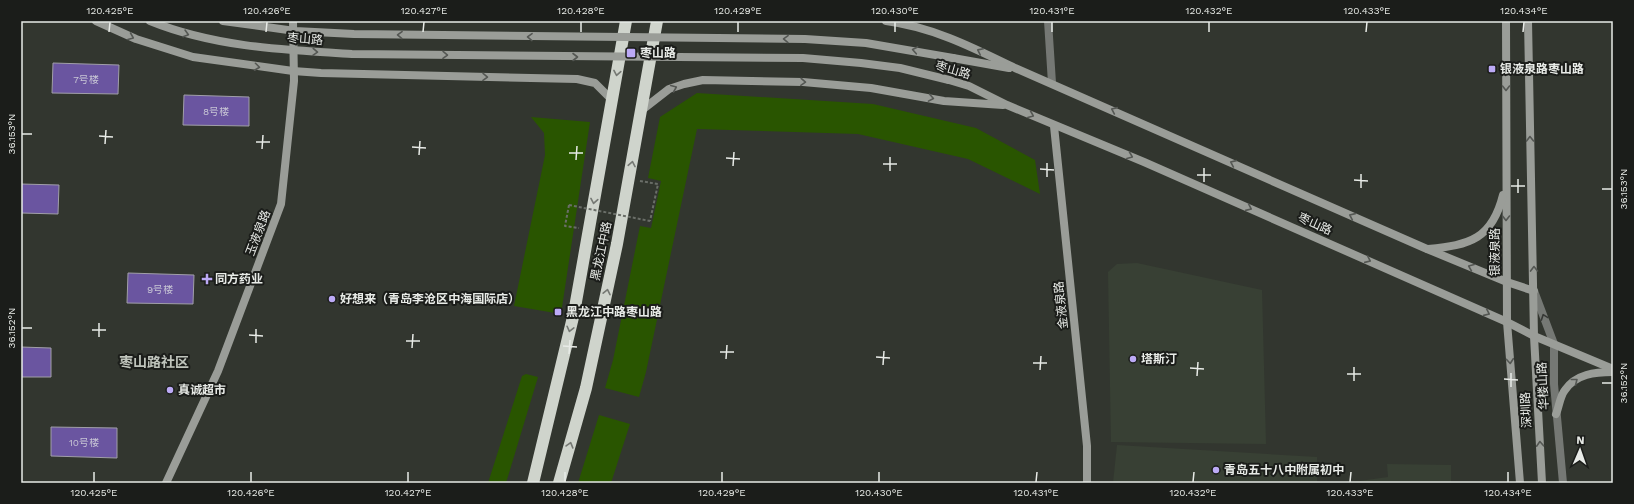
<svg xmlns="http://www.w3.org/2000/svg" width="1634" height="504" viewBox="0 0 1634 504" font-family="'Work Sans','Noto Sans SC',sans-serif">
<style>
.built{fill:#384034}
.green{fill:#295500}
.building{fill:#6a55a0;stroke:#a19fa8}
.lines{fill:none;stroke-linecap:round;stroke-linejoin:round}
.path{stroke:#6a6e68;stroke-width:2;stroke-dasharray:3 2;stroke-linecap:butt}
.street{stroke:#757874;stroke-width:8}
.secondary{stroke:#9a9d98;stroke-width:8}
.highway{stroke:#cfd4cc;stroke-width:12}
.path-bridge{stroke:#6a6e68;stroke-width:2;stroke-dasharray:3 2;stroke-linecap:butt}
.secondary-bridge{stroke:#9a9d98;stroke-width:8}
.oneway{stroke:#545753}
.oneway2{stroke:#757873}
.oneway3{stroke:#363835}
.ticks{fill:none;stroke:#e8ebe7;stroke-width:1.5}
.poi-dot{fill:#bcaaf6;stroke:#1b1d1a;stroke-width:1.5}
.labels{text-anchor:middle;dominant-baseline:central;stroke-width:4;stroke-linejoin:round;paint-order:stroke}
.number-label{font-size:10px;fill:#c8c6d5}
.street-label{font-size:12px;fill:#e8ebe7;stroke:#1b1d1a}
.poi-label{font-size:12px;font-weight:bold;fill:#e8ebe7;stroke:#1b1d1a;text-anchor:start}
.quarter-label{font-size:14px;font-weight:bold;fill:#bfc4bc;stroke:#1b1d1a}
.neatline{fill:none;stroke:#e8ebe7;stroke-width:1.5}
.ticks-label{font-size:10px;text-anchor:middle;fill:#e8ebe7}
</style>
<rect width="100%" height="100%" fill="#32362f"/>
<g class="built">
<path d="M1137,263L1262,290L1266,444L1111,442L1108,272L1117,264Z"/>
<path d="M1117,445L1317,457V483H1113Z"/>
<path d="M1387,464L1451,465V483H1345L1388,477Z"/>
</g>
<g class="green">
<path d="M697,93L873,104L976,128L1035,160L1040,194L968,159L858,134L697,129L646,372L639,397L605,388L613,360L640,226L651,228L661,181L648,178L660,117Z"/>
<path d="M531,117L590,122L561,314L514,306L545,155L544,133Z"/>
<path d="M526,374L538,377L506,483H488L522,376Z"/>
<path d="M599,415L630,424L611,483H578Z"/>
</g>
<g class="building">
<path d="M53,63L119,65L118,94L52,93Z"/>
<path d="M184,95L249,97V126L183,125Z"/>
<path d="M21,184L59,185L58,214L21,213Z"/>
<path d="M128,273L194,275L193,304L127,303Z"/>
<path d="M21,347L51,348V377H21Z"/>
<path d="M51,427L117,428V458L51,456Z"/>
</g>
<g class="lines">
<g class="path">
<path d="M640,181L658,184L650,221"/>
<path d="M569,205L565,226L579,228"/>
</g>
<g class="street">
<path d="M1048,21L1052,83"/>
<path d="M1534,291L1554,344V384L1563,483"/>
</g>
<g class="secondary">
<path d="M96,21L136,39L193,57L293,71L321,73L577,79L595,83L612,100"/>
<path d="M886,21C933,27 974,48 1015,68L1427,249L1507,282L1534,291"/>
<path d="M1506,21L1507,322L1520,483"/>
<path d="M1528,21L1534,336L1542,483"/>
<path d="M953,58L1009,68"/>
<path d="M949,80L969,86L1007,105L1144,162L1507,322L1534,336L1613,369"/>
<path d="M642,110L669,89L684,84L703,80L803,82L871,88L944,101L1003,105"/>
<path d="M1054,126L1087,446V483"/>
<path d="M1428,249C1470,245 1492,239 1503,195"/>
<path d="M1556,414C1559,407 1560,396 1565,390C1576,374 1595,372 1613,372"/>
<path d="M166,483L218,371L281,204L294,81L293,21"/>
</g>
<g class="highway">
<path d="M533,483L574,313L626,21"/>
<path d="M559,483L586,388L617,244L657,21"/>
</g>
<path class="path-bridge" d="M569,205L650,221"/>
<g class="secondary-bridge">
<path d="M150,21C214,47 284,50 352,54L803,58L861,63L900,68L949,80"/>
<path d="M223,21L295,31L354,34L805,39L866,43L953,58"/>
</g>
</g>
<defs><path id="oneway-chevron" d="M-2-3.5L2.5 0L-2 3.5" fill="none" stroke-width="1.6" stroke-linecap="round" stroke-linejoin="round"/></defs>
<g class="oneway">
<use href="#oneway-chevron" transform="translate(186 34) rotate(16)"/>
<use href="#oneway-chevron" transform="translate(400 35) rotate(-179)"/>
<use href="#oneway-chevron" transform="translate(131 37) rotate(23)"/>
<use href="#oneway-chevron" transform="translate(530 37) rotate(-179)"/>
<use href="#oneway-chevron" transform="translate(786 39) rotate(-179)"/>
<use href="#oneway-chevron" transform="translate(915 50) rotate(-169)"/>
<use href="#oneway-chevron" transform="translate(980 51) rotate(-154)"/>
<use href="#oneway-chevron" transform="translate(315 52) rotate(3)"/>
<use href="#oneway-chevron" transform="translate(445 55) rotate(1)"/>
<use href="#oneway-chevron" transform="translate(575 57)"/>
<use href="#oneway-chevron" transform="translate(257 67) rotate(7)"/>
<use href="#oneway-chevron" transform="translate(485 77) rotate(1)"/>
<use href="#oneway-chevron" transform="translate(803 82) rotate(3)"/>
<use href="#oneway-chevron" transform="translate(674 88) rotate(-23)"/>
<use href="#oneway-chevron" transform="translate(1506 88) rotate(90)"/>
<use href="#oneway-chevron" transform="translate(931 98) rotate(10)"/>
<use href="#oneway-chevron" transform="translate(1114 110) rotate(-156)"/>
<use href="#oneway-chevron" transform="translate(1031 115) rotate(23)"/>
<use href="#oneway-chevron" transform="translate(1530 139) rotate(-91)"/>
<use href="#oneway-chevron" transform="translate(1130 156) rotate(22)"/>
<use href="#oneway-chevron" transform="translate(1233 163) rotate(-156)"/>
<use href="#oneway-chevron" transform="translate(1249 208) rotate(24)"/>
<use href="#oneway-chevron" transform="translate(1352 216) rotate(-156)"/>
<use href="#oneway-chevron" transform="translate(1506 218) rotate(90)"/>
<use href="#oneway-chevron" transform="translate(1368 260) rotate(24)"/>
<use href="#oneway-chevron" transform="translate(1471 267) rotate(-157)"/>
<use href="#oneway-chevron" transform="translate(1534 269) rotate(-91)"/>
<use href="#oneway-chevron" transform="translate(1487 313) rotate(24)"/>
<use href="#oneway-chevron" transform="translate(1510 361) rotate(85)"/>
<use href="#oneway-chevron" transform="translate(1575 381) rotate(-38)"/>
<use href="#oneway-chevron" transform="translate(1540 444) rotate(-93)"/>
</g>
<g class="oneway2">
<use href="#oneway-chevron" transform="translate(617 73) rotate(100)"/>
<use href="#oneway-chevron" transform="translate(632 164) rotate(-79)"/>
<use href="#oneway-chevron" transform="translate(594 201) rotate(100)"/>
<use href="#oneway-chevron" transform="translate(607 292) rotate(-78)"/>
<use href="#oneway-chevron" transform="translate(570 329) rotate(104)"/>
<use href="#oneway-chevron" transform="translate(570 445) rotate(-74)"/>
</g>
<use class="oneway3" href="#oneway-chevron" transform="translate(1544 317) rotate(-110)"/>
<path class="ticks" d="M109,32L110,22M266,32L267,22M423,32L424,22M581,32V22M738,32V22M895,32V22M1052,32V22M1209,32V22M1366,32L1367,22M1523,32L1524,22M22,134H32M99,136L113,137M256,142H270M105,144L106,130M412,147L426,148M262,149L263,135M569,153H583M419,155L420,141M726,158L740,159M576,160L577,146M883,164H897M733,166L734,152M1040,169L1054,170M890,171V157M1197,175H1211M1047,177V163M1354,180L1368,181M1204,182V168M1511,186H1525M1361,188V174M1602,189H1612M1518,193V179M22,328H32M92,330H106M249,335L263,336M99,337V323M406,341H420M256,343V329M563,346L577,347M412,348L413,334M720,352H734M569,354L570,340M876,357L890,358M726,359L727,345M1033,363H1047M883,365L884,351M1190,368L1204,369M1040,370L1041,356M1347,374H1361M1197,376L1198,362M1504,379L1518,380M1354,381V367M1602,383H1612M1511,387V373M94,482V472M251,482V472M408,482V472M565,482V472M722,482V472M879,482V472M1036,482L1037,472M1193,482L1194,472M1350,482L1351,472M1508,482V472"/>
<g class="poi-dot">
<rect x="626" y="48" width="10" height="10" rx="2"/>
<rect x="1488" y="65" width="8" height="8" rx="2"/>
<path d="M205 273h4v4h4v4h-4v4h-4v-4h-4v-4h4z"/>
<circle cx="332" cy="299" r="4"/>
<rect x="554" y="308" width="8" height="8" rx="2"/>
<circle cx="1133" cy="359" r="4"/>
<circle cx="170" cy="390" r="4"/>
<circle cx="1216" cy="470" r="4"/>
</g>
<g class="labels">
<g class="number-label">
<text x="86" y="79">7号楼</text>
<text x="216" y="111">8号楼</text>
<text x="160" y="289">9号楼</text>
<text x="84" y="442">10号楼</text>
</g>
<g class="street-label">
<text transform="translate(305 39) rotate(4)">枣山路</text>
<text transform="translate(953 70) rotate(16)">枣山路</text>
<text transform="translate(1315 224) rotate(24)">枣山路</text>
<text transform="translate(258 233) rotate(-69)">玉液泉路</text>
<text transform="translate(601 251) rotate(-78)">黑龙江中路</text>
<text transform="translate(1495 252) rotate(-90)">银液泉路</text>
<text transform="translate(1061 305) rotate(-96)">金液泉路</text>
<text transform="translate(1543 386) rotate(-93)">华楼山路</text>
<text transform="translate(1526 410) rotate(-93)">深圳路</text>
</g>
<g class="poi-label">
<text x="640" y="53">枣山路</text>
<text x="1500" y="69">银液泉路枣山路</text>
<text x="215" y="279">同方药业</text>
<text x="340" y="299">好想来（青岛李沧区中海国际店）</text>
<text x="566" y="312">黑龙江中路枣山路</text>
<text x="1141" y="359">塔斯汀</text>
<text x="178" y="390">真诚超市</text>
<text x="1224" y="470">青岛五十八中附属初中</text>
</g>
<g class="quarter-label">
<text x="154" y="362">枣山路社区</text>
</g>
</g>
<rect width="1634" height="504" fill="none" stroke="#1b1d1a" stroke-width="44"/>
<g transform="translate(1580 450) rotate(2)" stroke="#1b1d1a" stroke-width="3" paint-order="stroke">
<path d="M0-3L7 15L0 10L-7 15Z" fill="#e8ebe7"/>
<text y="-6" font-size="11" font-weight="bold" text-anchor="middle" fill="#e8ebe7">N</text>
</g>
<rect x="22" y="22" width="1590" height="460" class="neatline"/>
<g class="ticks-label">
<text x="110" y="14">120.425°E</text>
<text x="267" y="14">120.426°E</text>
<text x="424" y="14">120.427°E</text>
<text x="581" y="14">120.428°E</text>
<text x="738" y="14">120.429°E</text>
<text x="895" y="14">120.430°E</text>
<text x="1052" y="14">120.431°E</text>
<text x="1209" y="14">120.432°E</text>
<text x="1367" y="14">120.433°E</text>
<text x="1524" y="14">120.434°E</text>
<text transform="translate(11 134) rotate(-90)" y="4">36.153°N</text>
<text transform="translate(1623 189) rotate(-90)" y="4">36.153°N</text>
<text transform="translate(11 328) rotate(-90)" y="4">36.152°N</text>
<text transform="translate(1623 383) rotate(-90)" y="4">36.152°N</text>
<text x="94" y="496">120.425°E</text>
<text x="251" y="496">120.426°E</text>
<text x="408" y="496">120.427°E</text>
<text x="565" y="496">120.428°E</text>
<text x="722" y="496">120.429°E</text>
<text x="879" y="496">120.430°E</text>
<text x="1036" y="496">120.431°E</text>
<text x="1193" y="496">120.432°E</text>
<text x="1350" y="496">120.433°E</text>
<text x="1508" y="496">120.434°E</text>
</g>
</svg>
